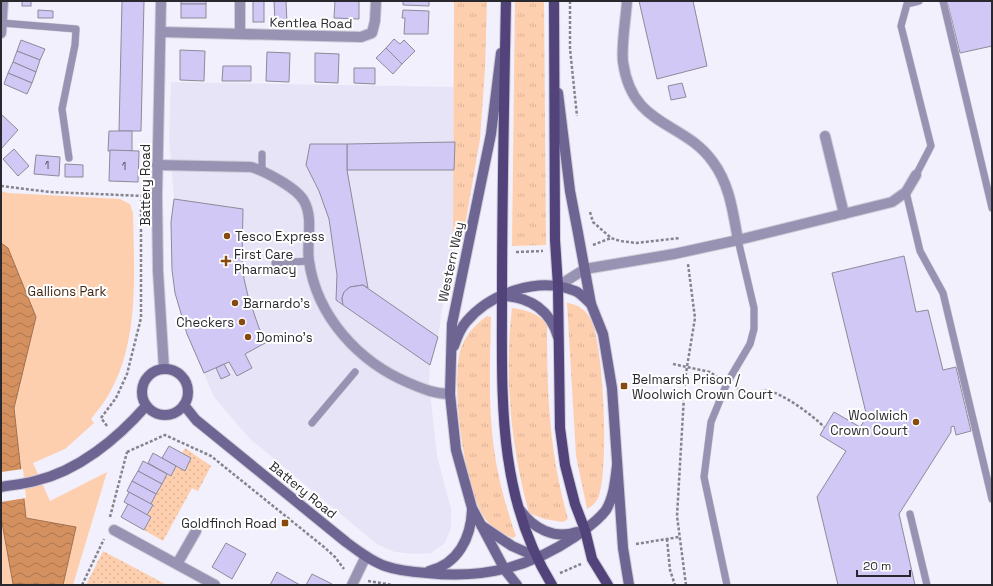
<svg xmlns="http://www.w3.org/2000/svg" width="993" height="586" viewBox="0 0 993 586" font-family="'Space Grotesk',sans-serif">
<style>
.built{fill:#e7e4f7}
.grass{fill:url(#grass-tufts)}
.park{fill:#fecfae}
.garden{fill:url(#garden-dots)}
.water{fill:url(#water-waves);stroke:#a17150}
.pier{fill:#f2f0fd}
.building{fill:#d1c8f6;stroke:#8d8a99}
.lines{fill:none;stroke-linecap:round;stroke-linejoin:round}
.lane-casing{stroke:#ceccd8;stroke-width:8}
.street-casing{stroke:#ceccd8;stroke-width:12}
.secondary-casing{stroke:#ceccd8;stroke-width:12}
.primary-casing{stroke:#ceccd8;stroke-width:12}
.path{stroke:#85848d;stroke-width:2.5;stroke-dasharray:3 2;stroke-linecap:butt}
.lane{stroke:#9893b3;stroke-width:7}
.street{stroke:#9893b3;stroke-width:10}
.secondary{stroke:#6f6593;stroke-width:10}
.primary{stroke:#52447b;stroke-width:10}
.poi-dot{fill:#88490f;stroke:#fff;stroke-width:1.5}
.labels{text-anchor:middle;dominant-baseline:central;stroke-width:4;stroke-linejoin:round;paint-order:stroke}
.number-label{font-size:11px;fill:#535060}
.street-label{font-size:13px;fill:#29282e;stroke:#fff}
.poi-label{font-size:13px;fill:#29282e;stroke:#fff;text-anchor:start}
.park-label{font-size:13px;fill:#422610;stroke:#fff}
</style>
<defs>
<pattern id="grass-tufts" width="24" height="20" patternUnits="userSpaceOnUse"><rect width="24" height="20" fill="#fecfae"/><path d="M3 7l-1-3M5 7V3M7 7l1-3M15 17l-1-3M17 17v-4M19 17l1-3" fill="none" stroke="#dab296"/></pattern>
<pattern id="garden-dots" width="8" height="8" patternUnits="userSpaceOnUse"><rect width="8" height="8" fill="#fecfae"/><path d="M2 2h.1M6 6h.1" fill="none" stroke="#dab296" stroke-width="1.8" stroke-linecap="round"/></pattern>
<pattern id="water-waves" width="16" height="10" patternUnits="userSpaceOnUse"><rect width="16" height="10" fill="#d4905f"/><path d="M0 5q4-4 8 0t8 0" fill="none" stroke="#ac764f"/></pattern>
</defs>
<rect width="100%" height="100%" fill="#f2f0fd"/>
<path class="built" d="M171,82L454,87L453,237L438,337L430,365L429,382L437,456L451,509V528L445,543L431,553L414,554L395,552L378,545L250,439L214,397L187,334L175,293L172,270L171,223L174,199L169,139Z"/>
<g class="grass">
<path d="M454,1H487L485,69L480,139L463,237H453Z"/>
<path d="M515,1H544L546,245L512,246Z"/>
<path d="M567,303C578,304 586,310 591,320C604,345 609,469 599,496C596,502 593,506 587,509L576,456Z"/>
<path d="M512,308C526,310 538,313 547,324C547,394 549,451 568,519L563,522L544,519L529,513C511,448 504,376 512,308Z"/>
<path d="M487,316L491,317C490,361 488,406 494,449C498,479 506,507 516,536L513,538C502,533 491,528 484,517C464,487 450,383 461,348C466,334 476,324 487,316Z"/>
</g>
<path class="park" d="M1,191L8,193L120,199L130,204L133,213C134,271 140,341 109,394C104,403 97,411 91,419L94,423L65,449L33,463L50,501L107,472L73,585H1Z"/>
<g class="garden">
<path d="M185,448L211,466L198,491L192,488L163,541L144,530L151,517L147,515L153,505L151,504L167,474L171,476L176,466L185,470L191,458L182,453Z"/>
<path d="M103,551L167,585H107L103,583L101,585H86Z"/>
</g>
<path class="water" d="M1,243L8,248L36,317L14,408L26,518L76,527L63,585L13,584L1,517Z"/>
<path class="pier" d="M23,469L26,498L1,502V472Z"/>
<g class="building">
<rect x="22" y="1" width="9" height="5"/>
<path d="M122,1H144L141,131H119Z"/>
<rect x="181" y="1" width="25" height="3"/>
<rect x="253" y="1" width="11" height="21"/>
<path d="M274,1H286L287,22H275Z"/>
<path d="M335,1H359V19L334,18Z"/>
<path d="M403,1H429V6L403,5Z"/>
<path d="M639,1H693L707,66L657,79Z"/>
<path d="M947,1H992V46L960,53Z"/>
<rect x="181" y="4" width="25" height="14"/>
<path d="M38,10L53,11V18H38Z"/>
<path d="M403,10L429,11L428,34H404L405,18H402Z"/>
<path d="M394,39L400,44L404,40L415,51L402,64L386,48Z"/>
<path d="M21,40L45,49L40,60L17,51Z"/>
<path d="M386,48L402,64L393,74L376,58Z"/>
<path d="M180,50L205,51L204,81L180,80Z"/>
<path d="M17,51L40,60L36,72L13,62Z"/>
<path d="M267,52L290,53L289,82L266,81Z"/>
<path d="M315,53L339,54L338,83L315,82Z"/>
<path d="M13,62L36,72L32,83L8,73Z"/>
<path d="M223,66H251V81H222Z"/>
<path d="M354,68H375V84L354,83Z"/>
<path d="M8,73L32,83L27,94L4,84Z"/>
<path d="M682,83L686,97L671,100L668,86Z"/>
<path d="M1,114L18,130L1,149Z"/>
<path d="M109,131H132V151H108Z"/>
<path d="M455,142L454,170H347V144Z"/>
<path d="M310,144H347V170L368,288L363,285L350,287L344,292L342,298L343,305L336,300L337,275L329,219L319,191L306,165Z"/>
<path d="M14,149L29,166L18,176L3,159Z"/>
<path d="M110,150L139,151L138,182L109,181Z"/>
<path d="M36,155L60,157L59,176L34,174Z"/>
<path d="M65,164L83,165V177H65Z"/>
<path d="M174,199L243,209L242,260L244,279L248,296L259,328L267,342L245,354L252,368L237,376L229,362L204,373L187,334L175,293L172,270L171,222Z"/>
<path d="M904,256L916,312L928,310L943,370L956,367L971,431L956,435L954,426L951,427V432L899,514L915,585H838L817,497L846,451L820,435L834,412L860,427L867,417L832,273Z"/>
<path d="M363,285L438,337L430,365L343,305L342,298L344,292L350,287Z"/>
<path d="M224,364L230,375L221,379L216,368Z"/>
<path d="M169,446L191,458L185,471L162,458Z"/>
<path d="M153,453L176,466L171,476L148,463Z"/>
<path d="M143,461L167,474L162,484L138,471Z"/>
<path d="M138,471L162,484L156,494L132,481Z"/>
<path d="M132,481L156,494L151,504L127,491Z"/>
<path d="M129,492L153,505L147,515L124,502Z"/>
<path d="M128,504L151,517L144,530L121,517Z"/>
<path d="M226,543L246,554L232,579L212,567Z"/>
<path d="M277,572L300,585H270Z"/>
<path d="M312,574L332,584L331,585H306Z"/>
</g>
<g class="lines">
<g class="lane-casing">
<g id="lane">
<path d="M943,1L992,208"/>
<path d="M2,23L76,29L75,45L62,109L69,158"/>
<path d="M262,170V154"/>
<path d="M916,175L931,146L901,26L907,4L919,1"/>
<path d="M906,192L920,251L943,293L992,499"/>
<path d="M275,263L309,261"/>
<path d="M312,423L355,372"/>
<path d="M910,514L927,585"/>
<path d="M727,585L704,477L711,422L727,383L750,344L754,329V308L738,240"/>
</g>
</g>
<g class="street-casing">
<g id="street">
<path d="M161,1L157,196L158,271L164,369"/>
<path d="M627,1C626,18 621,46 623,62C632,128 683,120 713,162C730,185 733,213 738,240"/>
<path d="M161,32L361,37L372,33L375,21L376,1"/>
<path d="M1,33L3,1"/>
<path d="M240,34V1"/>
<path d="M825,136L844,214"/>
<path d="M157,165L251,167C265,171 297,188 304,201C314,219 306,242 309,261C317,317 359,362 409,383C423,389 435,394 450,394"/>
<path d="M558,286L585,269L674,254L738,240L892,202L906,192L916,175"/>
<path d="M114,530L215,585"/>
<path d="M177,564L196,531"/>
<path d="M352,585L366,556"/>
</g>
</g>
<g class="secondary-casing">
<g id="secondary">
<path d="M501,53L491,134L452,324L450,394L456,450L472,508L505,570L517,585"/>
<path d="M558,93L570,191L578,233L591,304L603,334L612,388L623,548L629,585"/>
<path d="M504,296C530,297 551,311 558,337"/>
<path d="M454,346C457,337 460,329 466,322C490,293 539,276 575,291C581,293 586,300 591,304"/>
<circle cx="165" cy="392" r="23"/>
<path d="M184,405L196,420L346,542C358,551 371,561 385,566C399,571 412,572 427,573C483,579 529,568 576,536C587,528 598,521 606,510C614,497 615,481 617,466"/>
<path d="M1,487C12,485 24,484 35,481C78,471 117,439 146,406"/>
<path d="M520,510C533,528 554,540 577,532"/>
<path d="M482,526L512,546L537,557"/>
<path d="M429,571C458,564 471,538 472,510"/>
</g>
</g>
<g class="primary-casing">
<g id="primary">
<path d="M506,1C504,100 502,199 502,297C502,397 497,496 552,585"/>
<path d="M554,1L555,240L558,286L560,428L565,465L575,504L585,530L592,559L608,585"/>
</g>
</g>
<g class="path">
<path d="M570,1V49L577,116"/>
<path d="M1,186L50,192L144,196"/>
<path d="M590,212L593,222L611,238L620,241L636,243L680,238"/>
<path d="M593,245L611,238"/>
<path d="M516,252L543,251"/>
<path d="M673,364L710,372L717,377"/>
<path d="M737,388L748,395C754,394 761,390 767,391C780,391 815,417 824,427"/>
<path d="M107,426L101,418L116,398L127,374L141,318V200"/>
<path d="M127,452L165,435L211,456L324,547L335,557L344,569"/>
<path d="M110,517L127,452"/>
<path d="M667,539L670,570L675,585"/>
<path d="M636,544L679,537"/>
<path d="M560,573L581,564"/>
<path d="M368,581L393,585"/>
<path d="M82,585L104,539"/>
<path d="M686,585L677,516L685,379L695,318L688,264"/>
</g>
<use href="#lane" class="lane"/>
<use href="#street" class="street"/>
<use href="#secondary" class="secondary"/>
<use href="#primary" class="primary"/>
</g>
<g class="poi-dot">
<circle cx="227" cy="236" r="4"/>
<path d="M224 255h4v4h4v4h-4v4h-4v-4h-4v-4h4z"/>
<circle cx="235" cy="303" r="4"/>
<circle cx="242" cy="322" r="4"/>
<circle cx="248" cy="337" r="4"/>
<rect x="620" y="382" width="8" height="8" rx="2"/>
<circle cx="916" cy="422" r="4"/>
<rect x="281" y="519" width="8" height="8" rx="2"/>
</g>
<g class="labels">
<g class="number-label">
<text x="47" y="165">1</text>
<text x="124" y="166">1</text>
</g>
<g class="street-label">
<text transform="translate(311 23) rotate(1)">Kentlea Road</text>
<text transform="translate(145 185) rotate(-90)">Battery Road</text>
<text transform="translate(451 262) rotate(-78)">Western Way</text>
<text transform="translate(303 490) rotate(39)">Battery Road</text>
</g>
<g class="poi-label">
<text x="235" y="236">Tesco Express</text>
<text x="234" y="254">First Care<tspan x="234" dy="15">Pharmacy</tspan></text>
<text x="243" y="303">Barnardo's</text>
<text x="234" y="322" text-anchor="end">Checkers</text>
<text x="256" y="337">Domino's</text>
<text x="632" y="379">Belmarsh Prison /<tspan x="632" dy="15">Woolwich Crown Court</tspan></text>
<text x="908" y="415" text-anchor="end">Woolwich<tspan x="908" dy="15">Crown Court</tspan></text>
<text x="277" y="523" text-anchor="end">Goldfinch Road</text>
</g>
<g class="park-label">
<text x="67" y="291">Gallions Park</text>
</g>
</g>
<rect width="993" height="586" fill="none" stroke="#29282e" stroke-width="4"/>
<path d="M857 570v6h53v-6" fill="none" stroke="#29282e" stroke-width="2"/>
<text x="863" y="570" font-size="12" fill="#29282e" stroke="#ffffff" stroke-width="3" paint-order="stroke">20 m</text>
</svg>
